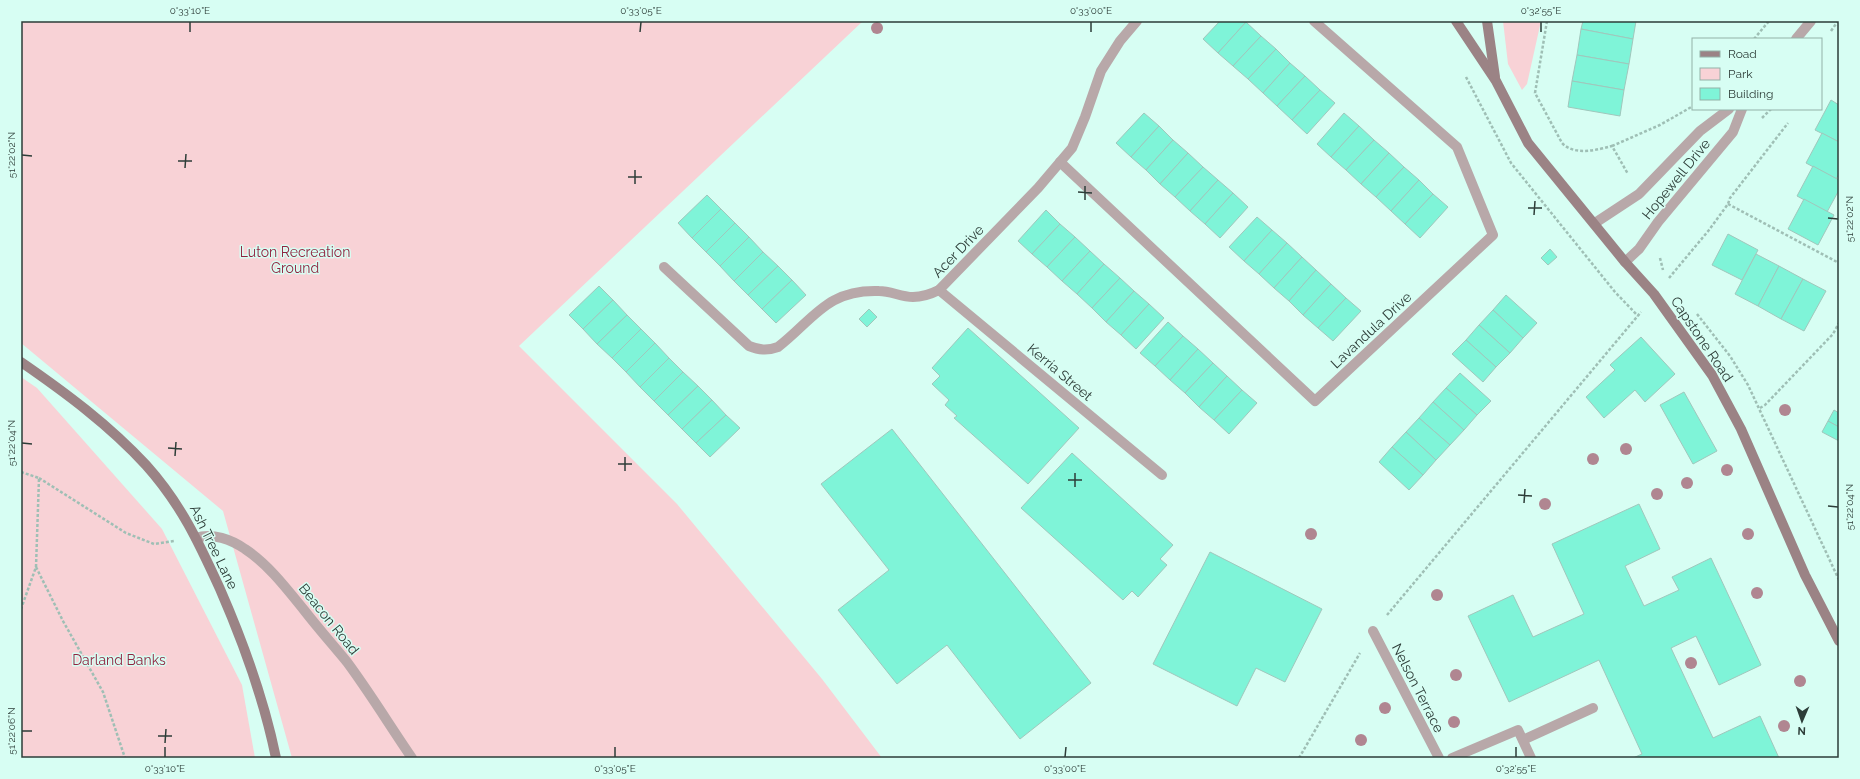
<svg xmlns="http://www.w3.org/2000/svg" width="1860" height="779" viewBox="0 0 1860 779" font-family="Raleway,sans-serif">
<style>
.green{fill:#f8d2d6}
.building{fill:#7ff4d8;stroke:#a0c7bc}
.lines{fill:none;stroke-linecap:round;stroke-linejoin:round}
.path{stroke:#9fbfb5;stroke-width:2.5;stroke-dasharray:3 2;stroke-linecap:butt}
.lane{stroke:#b8a8a9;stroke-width:10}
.street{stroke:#b8a8a9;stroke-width:10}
.secondary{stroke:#9b8385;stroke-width:10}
.tree{fill:#b08691}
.ticks{fill:none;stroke:#2d3d38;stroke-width:1.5}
.labels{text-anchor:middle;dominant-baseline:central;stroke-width:3;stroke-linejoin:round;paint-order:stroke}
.street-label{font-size:14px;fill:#2d3d38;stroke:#d7fef3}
.park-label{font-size:14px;fill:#912440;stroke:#d7fef3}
.neatline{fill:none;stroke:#2d3d38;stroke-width:1.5}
.ticks-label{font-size:10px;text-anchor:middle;fill:#2d3d38}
</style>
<rect width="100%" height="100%" fill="#d7fef3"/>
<g class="green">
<path d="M21,21H863L519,346L677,504L822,679L882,758H292L223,511L21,343Z"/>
<path d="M1503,21H1541L1527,84L1522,90L1508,64Z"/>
<path d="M21,377L37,388L162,529L242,685L255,758H21Z"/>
</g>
<g class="building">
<path d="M1220,21L1246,22L1218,53L1203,39Z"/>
<path d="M1583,21H1636L1633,39L1581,29Z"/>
<path d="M1246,22L1261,36L1233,66L1218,53Z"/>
<path d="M1581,29L1633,39L1629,64L1577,55Z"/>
<path d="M1261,36L1276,49L1248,79L1233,66Z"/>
<path d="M1276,49L1290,63L1263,93L1248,79Z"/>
<path d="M1577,55L1629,64L1624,90L1572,81Z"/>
<path d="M1290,63L1305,76L1277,106L1263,93Z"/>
<path d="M1305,76L1320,90L1292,120L1277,106Z"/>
<path d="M1572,81L1624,90L1620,116L1568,107Z"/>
<path d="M1320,90L1335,103L1307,134L1292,120Z"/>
<path d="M1831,100L1839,105V142L1815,130Z"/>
<path d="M1144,113L1159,126L1131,157L1116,143Z"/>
<path d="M1344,113L1359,126L1331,157L1317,144Z"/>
<path d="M1159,126L1173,140L1146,170L1131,157Z"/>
<path d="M1359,126L1374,140L1346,170L1331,157Z"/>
<path d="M1822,133L1839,142V174L1836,179L1806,163Z"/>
<path d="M1173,140L1188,153L1160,184L1146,170Z"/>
<path d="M1374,140L1389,153L1361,184L1346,170Z"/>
<path d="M1188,153L1203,167L1175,197L1160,184Z"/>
<path d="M1389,153L1404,167L1376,197L1361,184Z"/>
<path d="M1813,166L1839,180V190L1827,212L1797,196Z"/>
<path d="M1203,167L1218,180L1190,211L1175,197Z"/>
<path d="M1404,167L1419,180L1391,211L1376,197Z"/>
<path d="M1218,180L1233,193L1205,224L1190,211Z"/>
<path d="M1419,180L1433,194L1405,224L1391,211Z"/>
<path d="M1233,193L1248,207L1220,238L1205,224Z"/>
<path d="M1433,194L1448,207L1420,238L1405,224Z"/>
<path d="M707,195L721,209L692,238L678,223Z"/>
<path d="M1804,199L1834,215L1818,245L1788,229Z"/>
<path d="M721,209L735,223L706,252L692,238Z"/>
<path d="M1046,210L1060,224L1032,254L1018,241Z"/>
<path d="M1257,217L1272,230L1244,261L1229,247Z"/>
<path d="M735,223L749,237L720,266L706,252Z"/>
<path d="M1060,224L1075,237L1047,267L1032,254Z"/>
<path d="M1272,230L1287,243L1259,274L1244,261Z"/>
<path d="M1728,234L1758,250L1742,280L1712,265Z"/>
<path d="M749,237L763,252L734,281L720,266Z"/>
<path d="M1075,237L1090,251L1062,281L1047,267Z"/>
<path d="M1287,243L1302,257L1274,288L1259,274Z"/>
<path d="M1550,249L1557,257L1548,265L1541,258Z"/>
<path d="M1090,251L1104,264L1077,294L1062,281Z"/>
<path d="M763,252L778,266L748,295L734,281Z"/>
<path d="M1756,254L1779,266L1758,306L1735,294Z"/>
<path d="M1302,257L1316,270L1289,301L1274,288Z"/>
<path d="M1104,264L1120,278L1092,308L1077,294Z"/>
<path d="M778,266L792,280L762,309L748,295Z"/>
<path d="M1779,266L1803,279L1781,319L1758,306Z"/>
<path d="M1316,270L1331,284L1303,315L1289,301Z"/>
<path d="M1120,278L1134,291L1106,322L1092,308Z"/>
<path d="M1803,279L1826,291L1804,331L1781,319Z"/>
<path d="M792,280L806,295L776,323L762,309Z"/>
<path d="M1331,284L1346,298L1318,328L1303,315Z"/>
<path d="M599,286L613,300L583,329L569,315Z"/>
<path d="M1134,291L1149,304L1121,335L1106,322Z"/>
<path d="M1506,295L1537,323L1523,338L1493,310Z"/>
<path d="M1346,298L1361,311L1333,341L1318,328Z"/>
<path d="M613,300L627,315L597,344L583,329Z"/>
<path d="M1149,304L1164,318L1136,349L1121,335Z"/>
<path d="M869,309L877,317L867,327L859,319Z"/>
<path d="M1493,310L1523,338L1510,353L1479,325Z"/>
<path d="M627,315L641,329L612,358L597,344Z"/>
<path d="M1168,322L1183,336L1155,366L1140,353Z"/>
<path d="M1479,325L1510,353L1496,367L1466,340Z"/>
<path d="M968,328L1079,428L1028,484L954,418L957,416L945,405L949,400L932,384L940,376L932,368Z"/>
<path d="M641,329L655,343L626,372L612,358Z"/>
<path d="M1183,336L1198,349L1170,380L1155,366Z"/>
<path d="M1641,337L1675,374L1645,402L1635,390L1604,418L1586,397L1615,370L1610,365Z"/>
<path d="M1466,340L1496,367L1483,382L1452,354Z"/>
<path d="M655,343L669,358L640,387L626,372Z"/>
<path d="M1198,349L1213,363L1185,393L1170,380Z"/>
<path d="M669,358L683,372L654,401L640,387Z"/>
<path d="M1213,363L1227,376L1199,407L1185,393Z"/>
<path d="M683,372L698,386L668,415L654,401Z"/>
<path d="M1460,373L1491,401L1477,415L1446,388Z"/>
<path d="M1227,376L1242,390L1214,420L1199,407Z"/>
<path d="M698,386L712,400L682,429L668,415Z"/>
<path d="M1446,388L1477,415L1464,430L1433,402Z"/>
<path d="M1242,390L1257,403L1229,434L1214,420Z"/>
<path d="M1684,392L1717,451L1693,464L1660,405Z"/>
<path d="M712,400L726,415L696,443L682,429Z"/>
<path d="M1433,402L1464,430L1450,445L1419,418Z"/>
<path d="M1834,410L1839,413V427L1828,421Z"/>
<path d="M726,415L740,428L710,457L696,443Z"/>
<path d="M1419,418L1450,445L1436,460L1406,432Z"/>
<path d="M1828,421L1839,427V441L1822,432Z"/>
<path d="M892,429L1091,683L1020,739L947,645L897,684L838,610L889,570L821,484Z"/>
<path d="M1406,432L1436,460L1423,475L1392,447Z"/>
<path d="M1392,447L1423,475L1409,490L1379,462Z"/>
<path d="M1072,453L1173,545L1160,559L1167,565L1138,597L1132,591L1123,600L1021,508Z"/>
<path d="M1639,504L1660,549L1625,566L1644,606L1679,590L1672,577L1711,558L1761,665L1719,685L1696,636L1671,648L1713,738L1760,716L1779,758H1633L1642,754L1599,660L1509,702L1468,616L1513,595L1533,637L1584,614L1552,544Z"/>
<path d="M1210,552L1322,609L1285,682L1256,668L1237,706L1153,664Z"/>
</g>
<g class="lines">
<g class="path">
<path d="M1547,21L1535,93L1562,143C1574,156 1597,150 1612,146L1628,174"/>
<path d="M1831,31L1838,21"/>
<path d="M1754,39L1769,21"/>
<path d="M1466,77L1511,163L1615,292L1638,316"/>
<path d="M1762,118L1771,109"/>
<path d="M1612,146L1660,125L1693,106"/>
<path d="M1728,204L1839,263"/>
<path d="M1660,258L1663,270"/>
<path d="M1669,278L1709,230L1728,204L1730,198L1788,123"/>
<path d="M1697,314L1730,356L1748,385L1839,580"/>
<path d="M1760,408L1765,405L1833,334L1839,323"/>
<path d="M21,472L39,478L36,567L21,609"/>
<path d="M39,478L126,533L154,544L174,541"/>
<path d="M36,567L63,621L103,692L125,758"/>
<path d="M1387,615L1641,312"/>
<path d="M1299,758L1360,653"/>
</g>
<g class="lane">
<path d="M1523,740L1593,708"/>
<path d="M1452,758L1518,730L1531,758"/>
</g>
<g class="street">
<path d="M1796,39L1811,21"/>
<path d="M1060,162L1315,401L1493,235L1457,147L1314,21"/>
<path d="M1595,223L1639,194L1700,131L1729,109"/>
<path d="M1625,262L1639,249L1658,222L1733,132L1742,109"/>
<path d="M664,267L749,346C759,350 767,351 778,347C814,319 827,289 879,291C891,291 901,297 913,297C922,297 931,294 939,290L1038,188L1072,148L1085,117L1101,71L1120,41L1137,21"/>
<path d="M939,290L1162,475"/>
<path d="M196,538C212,532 232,540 245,549C268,564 287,589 304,610C318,628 333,645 347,662C370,693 390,726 412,758"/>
<path d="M1373,631L1439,758"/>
</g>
<g class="secondary">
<path d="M1456,21L1496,81L1528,143L1625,262L1654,294L1712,375L1741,429L1805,575L1839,641"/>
<path d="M1487,21L1495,77"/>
<path d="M21,362C66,393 109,425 146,465C181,504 199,543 220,589C244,644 264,699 276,758"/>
</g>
</g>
<g class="tree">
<circle cx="877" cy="28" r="6"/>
<circle cx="1785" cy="410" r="6"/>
<circle cx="1626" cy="449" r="6"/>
<circle cx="1593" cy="459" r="6"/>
<circle cx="1727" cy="470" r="6"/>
<circle cx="1687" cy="483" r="6"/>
<circle cx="1657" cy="494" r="6"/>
<circle cx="1545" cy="504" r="6"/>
<circle cx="1311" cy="534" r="6"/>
<circle cx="1748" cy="534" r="6"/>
<circle cx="1757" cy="593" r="6"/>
<circle cx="1437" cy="595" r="6"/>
<circle cx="1691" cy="663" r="6"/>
<circle cx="1456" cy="675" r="6"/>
<circle cx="1800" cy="681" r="6"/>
<circle cx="1385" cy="708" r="6"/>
<circle cx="1454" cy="722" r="6"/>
<circle cx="1784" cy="726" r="6"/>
<circle cx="1361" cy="740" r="6"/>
</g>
<path class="ticks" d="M190,32V22M640,32L641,22M1091,32V22M1541,32V22M22,155L32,156M178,161H192M185,168L186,154M628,177H642M635,184V170M1078,192L1092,193M1085,200V186M1528,208H1542M1534,215L1535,201M1828,218L1838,219M22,443L32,444M168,448L182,449M175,456L176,442M618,464H632M625,471V457M1068,480H1082M1075,487V473M1518,495L1532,496M1524,503L1525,489M1828,506L1838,507M22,731H32M158,736H172M165,743L166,729M165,757V747M615,757V747M1065,757L1066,747M1516,757V747"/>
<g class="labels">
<g class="street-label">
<text transform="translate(1676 179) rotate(-51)">Hopewell Drive</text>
<text transform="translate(958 251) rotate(-46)">Acer Drive</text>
<text transform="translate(1371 330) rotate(-43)">Lavandula Drive</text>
<text transform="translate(1702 339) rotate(56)">Capstone Road</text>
<text transform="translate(1060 372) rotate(40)">Kerria Street</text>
<text transform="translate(214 547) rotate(64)">Ash Tree Lane</text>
<text transform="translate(329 619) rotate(51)">Beacon Road</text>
<text transform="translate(1418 688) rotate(63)">Nelson Terrace</text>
</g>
<g class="park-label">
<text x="295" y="252">Luton Recreation<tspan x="295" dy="16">Ground</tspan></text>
<text x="119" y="660">Darland Banks</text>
</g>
</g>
<rect width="1860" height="779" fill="none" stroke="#d7fef3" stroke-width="44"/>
<rect x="1692" y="38" width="130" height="72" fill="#d7fef3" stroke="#93b1a8"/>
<rect x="1700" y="51" width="20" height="6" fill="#9b8385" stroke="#93b1a8"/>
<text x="1728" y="58" font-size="12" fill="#2d3d38">Road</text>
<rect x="1700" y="68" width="20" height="12" fill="#f8d2d6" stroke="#93b1a8"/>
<text x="1728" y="78" font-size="12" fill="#2d3d38">Park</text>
<rect x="1700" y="88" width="20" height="12" fill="#7ff4d8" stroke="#93b1a8"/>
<text x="1728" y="98" font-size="12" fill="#2d3d38">Building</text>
<g transform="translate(1802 721) rotate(182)" stroke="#d7fef3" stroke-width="3" paint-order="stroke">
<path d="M0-3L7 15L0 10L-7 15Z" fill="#2d3d38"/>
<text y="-6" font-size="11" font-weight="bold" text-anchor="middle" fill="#2d3d38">N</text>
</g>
<rect x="22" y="22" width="1816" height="735" class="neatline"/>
<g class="ticks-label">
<text x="190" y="14">0°33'10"E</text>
<text x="641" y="14">0°33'05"E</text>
<text x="1091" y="14">0°33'00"E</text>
<text x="1541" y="14">0°32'55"E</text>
<text transform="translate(11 155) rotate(-90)" y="4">51°22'02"N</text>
<text transform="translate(1849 219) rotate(-90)" y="4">51°22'02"N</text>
<text transform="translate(11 443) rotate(-90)" y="4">51°22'04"N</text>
<text transform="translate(1849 507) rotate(-90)" y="4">51°22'04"N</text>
<text transform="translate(11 731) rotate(-90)" y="4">51°22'06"N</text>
<text x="165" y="772">0°33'10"E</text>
<text x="615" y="772">0°33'05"E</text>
<text x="1065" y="772">0°33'00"E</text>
<text x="1516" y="772">0°32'55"E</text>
</g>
</svg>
